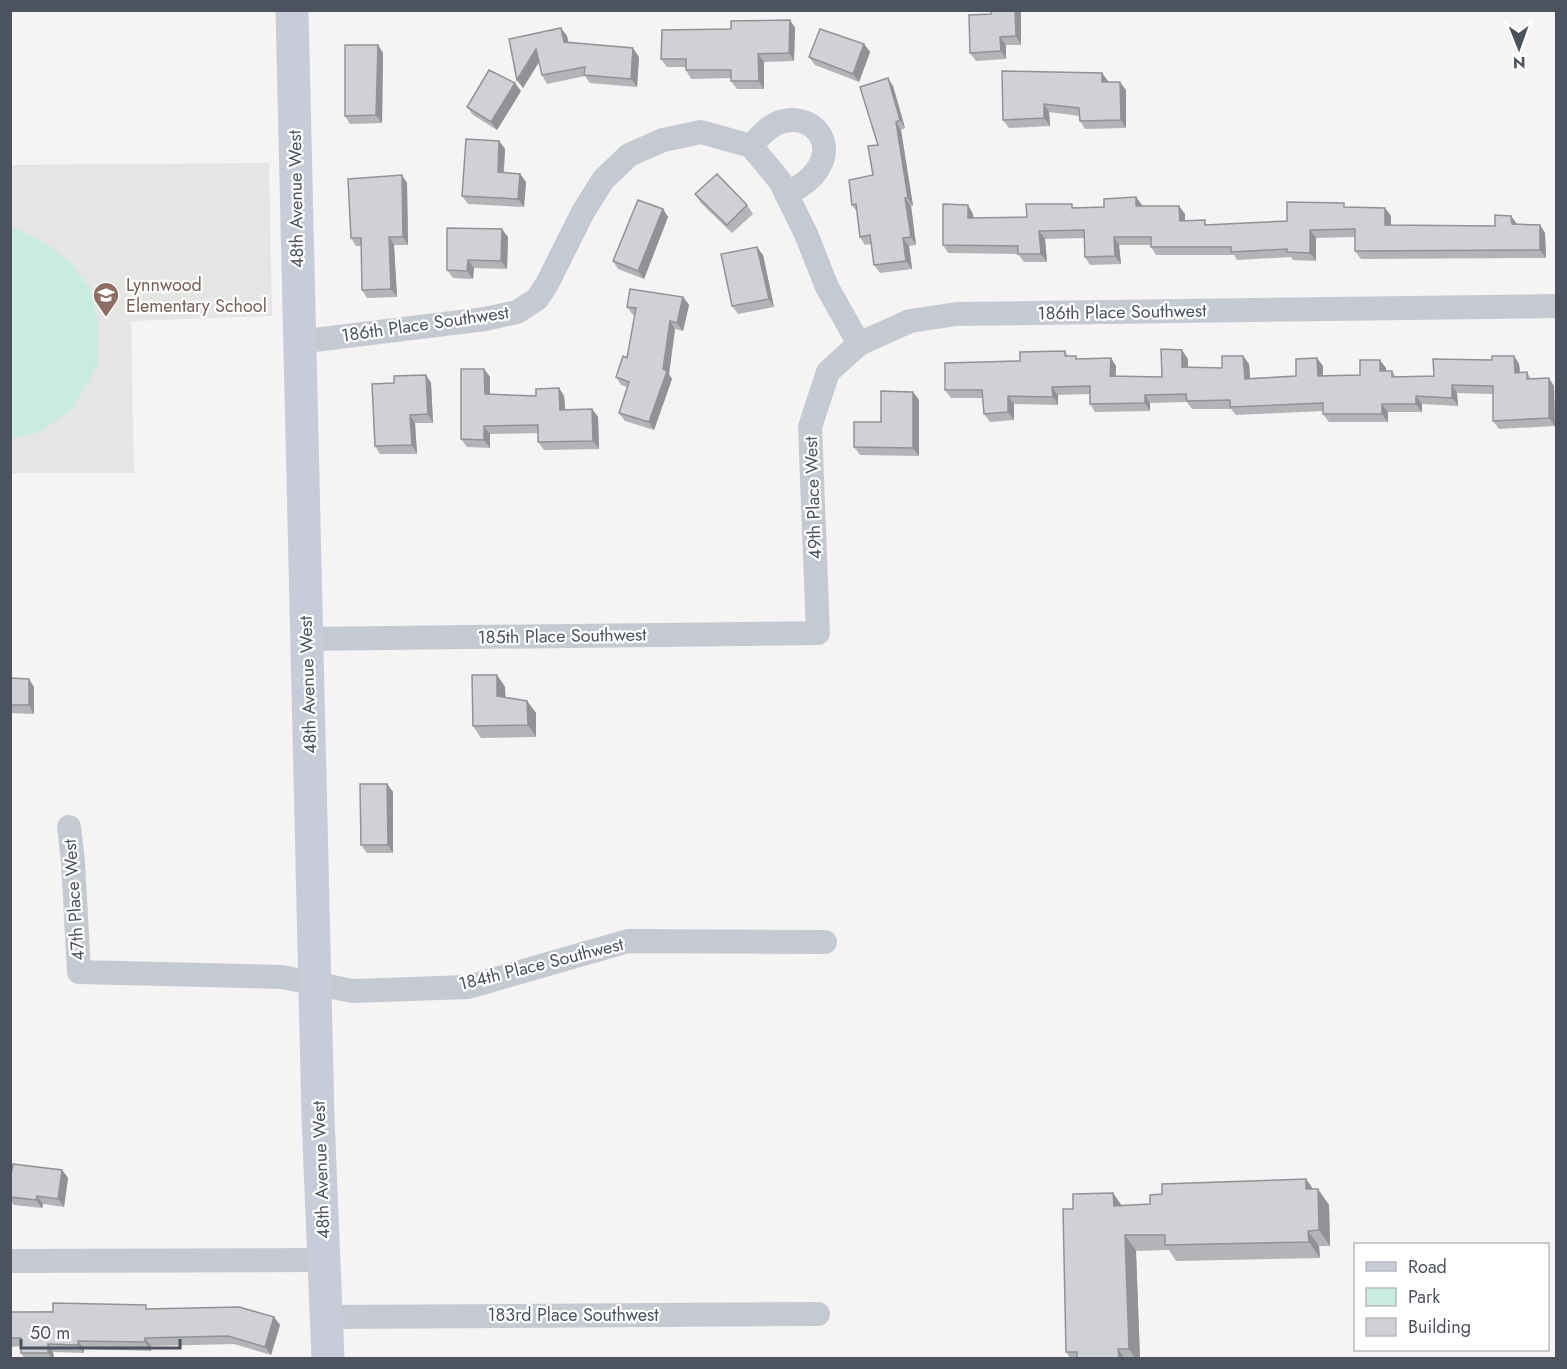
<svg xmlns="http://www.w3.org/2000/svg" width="1567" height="1369" viewBox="0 0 1567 1369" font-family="Jost,sans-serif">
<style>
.education{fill:#e5e5e4}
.green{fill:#c8ecde}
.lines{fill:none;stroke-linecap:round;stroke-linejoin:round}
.street{stroke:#c5cad2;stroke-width:24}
.secondary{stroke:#c8ccd9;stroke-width:33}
.wall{fill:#b3b4b8}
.shaded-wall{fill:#929296}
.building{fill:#d0d1d6;stroke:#929296;stroke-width:1.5}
.labels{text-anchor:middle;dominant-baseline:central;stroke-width:4.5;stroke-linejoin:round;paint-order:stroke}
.street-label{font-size:18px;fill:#4c525e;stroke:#fff}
.education-label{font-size:18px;fill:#785e54;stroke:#fff;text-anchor:start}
</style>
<rect width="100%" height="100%" fill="#f5f3f3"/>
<path class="education" d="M269,163L272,316L131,321L134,473H11L10,165Z"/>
<path class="green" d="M11,229H17L45,243L71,264L90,289L98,323L97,366L71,410L39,432L11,439Z"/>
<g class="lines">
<g class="street">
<path d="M751,146C760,136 770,124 784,121C813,115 834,141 819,167C812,180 798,187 787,195"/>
<path d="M298,342L485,319L517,312L537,299L547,284L583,212L603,180L629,155L663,140L701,132L751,146L780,181L806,234L827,287L859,344"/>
<path d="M306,639L818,633L810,427L828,372L859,344L910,321L957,314L1556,306"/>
<path d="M69,827L73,862L79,972L282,977L353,991L468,987L628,941L825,942"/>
<path d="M10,1261L325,1260"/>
<path d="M327,1317L818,1314"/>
</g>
<path class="secondary" d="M292,10L318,1118L328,1358"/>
</g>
<g class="wall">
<path d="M1021,13V45H1006V59L976,61L970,53Z"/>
<path d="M790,20L795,28L794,61L764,62V89H737L731,81V78L691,79L686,70V67H667L661,59L731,29Z"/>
<path d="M561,28L567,36L568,42L639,57L637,87L590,83L585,76L547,84L542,75L539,62L523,88L517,80Z"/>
<path d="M864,44L870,52L859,82L815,65L809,57Z"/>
<path d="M378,45L383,53L382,123L350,124L345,116Z"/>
<path d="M1102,73L1108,82L1126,90V128L1085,129L1080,121V116L1049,112L1050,126L1009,128L1003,120Z"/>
<path d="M893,86L905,128L901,130L913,206H911L916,245L909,246L912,269L880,273L874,265L871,244L865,245L860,237L857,212L852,205L873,175L878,145Z"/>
<path d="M521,91L497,130L473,115L467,107Z"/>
<path d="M499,141L505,149L504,172L520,174L526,182L524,207L468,204L462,196Z"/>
<path d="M407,183L408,245H394L397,297L367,298L362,290L361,246H356L351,238Z"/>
<path d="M695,194L747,205L753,214L732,233L701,203Z"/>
<path d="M1136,197L1142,206L1185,214V221L1208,225L1287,221L1347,207L1385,208L1391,216V225L1495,226L1517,224L1540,225L1545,233L1546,258L1361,259L1355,251V237L1316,238V261L1293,260L1291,257L1237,260L1234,255H1156L1151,247V245H1119L1121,264L1090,265L1085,257L1084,238L1045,239L1047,262H1024L1018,254L948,253L943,245L973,214V218L1027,217L1075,207H1104Z"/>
<path d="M663,209L668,217L644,279L618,269L613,261Z"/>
<path d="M508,237L507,269L474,268L473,279L453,278L447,270Z"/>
<path d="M763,255L774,307L738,314L732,306Z"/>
<path d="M683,297L689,305L683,331L675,329L669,374L672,379L654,430L625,421L619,413L627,387L621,385L616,377L627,358L635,315H633L627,307Z"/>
<path d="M1065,351L1068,356L1078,359L1111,358L1116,366V376L1162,377L1188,359V367L1222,368L1243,356L1249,364L1250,378L1296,376L1323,366V376L1360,375L1386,368V371H1392L1396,377L1434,376L1492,360L1514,356L1519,364L1520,372H1527L1531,379L1554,386L1555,426L1499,429L1493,421V394L1457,393L1458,406L1422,404V412H1388V422H1329L1323,414V411L1236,415L1231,409H1192L1187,402L1150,403V411L1095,412L1090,404V394L1058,395V405L1014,404V420L990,422L984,414L983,398H951L945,390Z"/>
<path d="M484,369L490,377V395L536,396L559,388L564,396L565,410L592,409L598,417L599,449L544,450L538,442V433L490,434V448L467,447L461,439Z"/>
<path d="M426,375L431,383L433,423H415L417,454H380L375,446L394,383Z"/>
<path d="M913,392L919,400V456L860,455L854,447Z"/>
<path d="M497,675L505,687V697L527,701L536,713V737L481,738L473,726Z"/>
<path d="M10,678L34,687V714L10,713Z"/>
<path d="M387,784L393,792V853H367L361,845Z"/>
<path d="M62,1170L68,1178L64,1207L43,1204L42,1208L14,1205L10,1200V1180Z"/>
<path d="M1306,1179L1313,1189L1329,1205L1330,1246H1319L1320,1258L1176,1261L1169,1250L1136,1251L1140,1359H1071L1066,1352L1073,1209L1113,1193L1122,1206L1150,1204L1162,1194Z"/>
<path d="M149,1309L274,1317L280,1325L271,1355L234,1344L151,1346V1351L84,1349V1353L53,1352L54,1359H25L21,1353V1346L10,1347V1312Z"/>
</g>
<g class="shaded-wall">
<path d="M1015,10H1019L1021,13V45L1016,36Z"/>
<path d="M790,20L795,28L794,61L789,53Z"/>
<path d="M561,28L567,36L570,50L564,42Z"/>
<path d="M1000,37L1006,45V59L1001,51Z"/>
<path d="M864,44L870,52L859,82L853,74Z"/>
<path d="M378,45L383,53L382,123L376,115Z"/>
<path d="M633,48L639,57L637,87L631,79Z"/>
<path d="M536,49L542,57L523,88L517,80Z"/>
<path d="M758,54L764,62V89L759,81Z"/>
<path d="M1102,73L1108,81V90L1102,82Z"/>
<path d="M888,78L893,86L905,128L900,120Z"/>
<path d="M1120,82L1126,90V128L1121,120Z"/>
<path d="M515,83L521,91L497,130L491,122Z"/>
<path d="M1044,104L1049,112L1050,126L1044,118Z"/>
<path d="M896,122L901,130L913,206L908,198Z"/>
<path d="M499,141L505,149L503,180L498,172Z"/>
<path d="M520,174L526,182L524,207L518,199Z"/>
<path d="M402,175L407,183L408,245L403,237Z"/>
<path d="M1136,197L1142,205V214L1136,206Z"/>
<path d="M905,198L911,206L916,245L911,237Z"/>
<path d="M968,205L973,214L974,226L968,218Z"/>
<path d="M1179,206L1185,214V229L1180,221Z"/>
<path d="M1385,208L1391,216V233L1385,225Z"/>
<path d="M663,209L668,217L644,279L638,271Z"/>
<path d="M1511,216L1517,224H1512Z"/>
<path d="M1540,225L1545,233L1546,258L1540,250Z"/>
<path d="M502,229L508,237L507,269L501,261Z"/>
<path d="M1310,230L1316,238V261L1310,253Z"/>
<path d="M1039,231L1045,239L1047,262L1041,254Z"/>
<path d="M389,237L394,245L397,297L391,289Z"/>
<path d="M1114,237L1119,245L1121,264L1115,256Z"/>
<path d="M903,238L909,246L912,269L906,261Z"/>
<path d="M757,247L763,255L774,307L769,299Z"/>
<path d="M468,260L474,268L473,279L467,271Z"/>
<path d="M683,297L689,305L683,331L677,323Z"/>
<path d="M670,321L675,329L669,374L672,379L654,430L649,422L663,369Z"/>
<path d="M1182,350L1188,359V375L1182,367Z"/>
<path d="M1243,356L1249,364L1251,387L1245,379Z"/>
<path d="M1514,356L1519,364L1521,381L1515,373Z"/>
<path d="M1111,358L1116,366L1115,384L1110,376Z"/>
<path d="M1317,358L1323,366V384L1318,376Z"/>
<path d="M1380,360L1386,368V379L1380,371Z"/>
<path d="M484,369L490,377V402L485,394Z"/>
<path d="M426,375L431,383L433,423L428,414Z"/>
<path d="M1549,378L1554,386L1555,426L1549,418Z"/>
<path d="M1452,385L1457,393L1458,406L1452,398Z"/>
<path d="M1052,387L1058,395V405L1053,397Z"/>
<path d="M559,388L564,396L566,418L560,410Z"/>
<path d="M913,392L919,400V456L913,448Z"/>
<path d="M1145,395L1150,403V411L1145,403Z"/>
<path d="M1008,396L1014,404V420L1008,412Z"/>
<path d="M1416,396L1422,404V412L1416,404Z"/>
<path d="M1382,404L1388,412V422L1382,414Z"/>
<path d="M592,409L598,417L599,449L593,441Z"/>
<path d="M410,415L415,423L417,454L412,445Z"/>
<path d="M484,426L490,434V448L484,440Z"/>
<path d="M497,675L505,687L506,708L497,696Z"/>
<path d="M29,679L34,687V714L29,705Z"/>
<path d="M527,701L536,713V737L528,725Z"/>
<path d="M387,784L393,792V853L388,845Z"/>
<path d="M62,1170L68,1178L64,1207L58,1199Z"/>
<path d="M1306,1179L1317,1195L1306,1189Z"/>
<path d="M1318,1189L1329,1205L1330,1246L1319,1230Z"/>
<path d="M1113,1193L1124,1209L1114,1206Z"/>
<path d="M37,1196L43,1204L42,1208L36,1200Z"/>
<path d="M1308,1231L1319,1246L1320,1258L1309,1242Z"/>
<path d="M1125,1235L1136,1251L1140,1359H1136L1129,1349Z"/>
<path d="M274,1317L280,1325L271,1355L265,1347Z"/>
<path d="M145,1338L151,1346V1351L145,1342Z"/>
<path d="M78,1341L84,1349V1353L78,1345Z"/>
<path d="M48,1344L53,1352L54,1359H52L48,1353Z"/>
<path d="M1118,1349L1125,1359H1119Z"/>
</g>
<g class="building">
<path d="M991,10H1015L1016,36L1000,37L1001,51L970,53L969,15L991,14Z"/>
<path d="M790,20L789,53L758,54L759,81H731V70H686V59H661L662,30L731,29V21Z"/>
<path d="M561,28L564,42L633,48L631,79L584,75L585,67L542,75L536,49L517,80L509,39Z"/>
<path d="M820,29L864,44L853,74L809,57Z"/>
<path d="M345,45H378L376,115L345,116Z"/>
<path d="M489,70L515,83L491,122L467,107Z"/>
<path d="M1002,71L1102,73V82H1120L1121,120L1080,121L1079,108L1044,104V118L1003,120Z"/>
<path d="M888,78L900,120L896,122L908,198H905L911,237L903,238L906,261L874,265L870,235L860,237L856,204L852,205L849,180L873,175L868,146L878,145L860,87Z"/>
<path d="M466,139L499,141L498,172L520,174L518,199L462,196Z"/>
<path d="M717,174L747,205L727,225L695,194Z"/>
<path d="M402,175L403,237H389L391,289L362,290L361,238H351L348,179Z"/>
<path d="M1136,197V206H1179L1180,221L1205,220V225L1287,221V202L1344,203V207L1385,208V225L1495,226V215L1511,216L1512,224L1540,225V250L1355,251V229L1310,230V253L1287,252V249L1231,252V247H1151V237H1114L1115,256L1085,257L1084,230L1039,231L1041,254H1018V246L943,245V204L968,205V218L1027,217L1026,204H1072V208L1104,207V199Z"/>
<path d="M638,200L663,209L638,271L613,261Z"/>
<path d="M447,228L502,229L501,261L468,260L467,271L447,270Z"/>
<path d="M757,247L769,299L732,306L721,254Z"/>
<path d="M630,289L683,297L677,323L670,321L663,369L667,371L649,422L619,413L629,382L616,377L623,356L627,358L636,308L627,307Z"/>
<path d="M1161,349L1182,350V367L1222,368V356H1243L1245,379L1296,376V359L1317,358L1318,376L1360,375V360H1380V371H1392V377L1434,376L1433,359L1492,360V356H1514L1515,373L1527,372V379L1549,378V418L1493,421V386L1452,385V398L1416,396V404H1382V414H1323V403L1230,407V400L1187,401L1186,394L1145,395V403L1090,404V386L1052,387L1053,397L1008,396V412L984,414L982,390H945V363L1020,361V352L1065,351V356H1076V359L1111,358L1110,376L1162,377Z"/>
<path d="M461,369H484L485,394L536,396V389L559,388L560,410L592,409L593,441L538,442V425L484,426V440L461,439Z"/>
<path d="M426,375L428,414L410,415L412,445L375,446L372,384L394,383V376Z"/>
<path d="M881,391L913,392V448L854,447V422H881Z"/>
<path d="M472,675H497V696L527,701L528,725L473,726Z"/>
<path d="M10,678L29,679V705H10Z"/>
<path d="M360,784H387L388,845H361Z"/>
<path d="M13,1164L62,1170L58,1199L37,1196L36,1200L10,1197V1180Z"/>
<path d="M1306,1179V1189H1318L1319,1230L1308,1231L1309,1242L1165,1245V1235H1125L1129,1349H1118L1119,1359H1077V1352H1066L1063,1209H1073V1194L1113,1193L1114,1206L1150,1204V1195L1162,1194V1184Z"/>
<path d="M53,1303L146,1305V1309L239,1307L274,1317L265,1347L228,1336L145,1338V1342L78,1341V1345L48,1344V1353H21V1338H10V1312H53Z"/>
</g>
<defs>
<g id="school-pin" transform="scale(1.35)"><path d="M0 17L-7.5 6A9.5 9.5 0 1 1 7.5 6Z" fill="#8d6e63" stroke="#fff"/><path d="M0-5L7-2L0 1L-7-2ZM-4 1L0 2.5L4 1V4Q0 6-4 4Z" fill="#fff"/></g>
</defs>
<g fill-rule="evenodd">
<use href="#school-pin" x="106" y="295"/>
</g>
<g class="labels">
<g class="street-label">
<text transform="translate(296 199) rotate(-91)">48th Avenue West</text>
<text transform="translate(1122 312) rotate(-1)">186th Place Southwest</text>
<text transform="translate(425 324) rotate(-8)">186th Place Southwest</text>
<text transform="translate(813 498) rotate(-92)">49th Place West</text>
<text transform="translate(562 636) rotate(-1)">185th Place Southwest</text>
<text transform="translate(308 685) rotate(-92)">48th Avenue West</text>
<text transform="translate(74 900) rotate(-94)">47th Place West</text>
<text transform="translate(541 964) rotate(-14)">184th Place Southwest</text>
<text transform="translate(321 1170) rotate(-92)">48th Avenue West</text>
<text x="573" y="1315">183rd Place Southwest</text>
</g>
<g class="education-label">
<text x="126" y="285">Lynnwood<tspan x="126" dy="21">Elementary School</tspan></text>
</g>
</g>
<rect width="1567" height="1369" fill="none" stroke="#4c525e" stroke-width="24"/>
<rect x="1354" y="1243" width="195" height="108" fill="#ffffff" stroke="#b7babf" stroke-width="1.5"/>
<rect x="1366" y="1262" width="30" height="9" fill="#c8ccd9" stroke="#b7babf" stroke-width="1.5"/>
<text x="1408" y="1273" font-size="18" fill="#4c525e">Road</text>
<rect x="1366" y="1288" width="30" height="18" fill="#c8ecde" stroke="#b7babf" stroke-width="1.5"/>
<text x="1408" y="1303" font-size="18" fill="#4c525e">Park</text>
<rect x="1366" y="1318" width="30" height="18" fill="#d0d1d6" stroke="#b7babf" stroke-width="1.5"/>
<text x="1408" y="1333" font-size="18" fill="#4c525e">Building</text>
<g transform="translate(1519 48) rotate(179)" stroke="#ffffff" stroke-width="4.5" paint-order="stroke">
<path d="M0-4.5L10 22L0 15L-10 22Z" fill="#4c525e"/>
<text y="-9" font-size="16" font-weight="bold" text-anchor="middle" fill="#4c525e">N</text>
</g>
<path d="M21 1339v9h159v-9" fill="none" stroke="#4c525e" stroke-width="3"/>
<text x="30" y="1339" font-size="18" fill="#4c525e" stroke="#ffffff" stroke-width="4.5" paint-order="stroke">50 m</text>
</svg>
